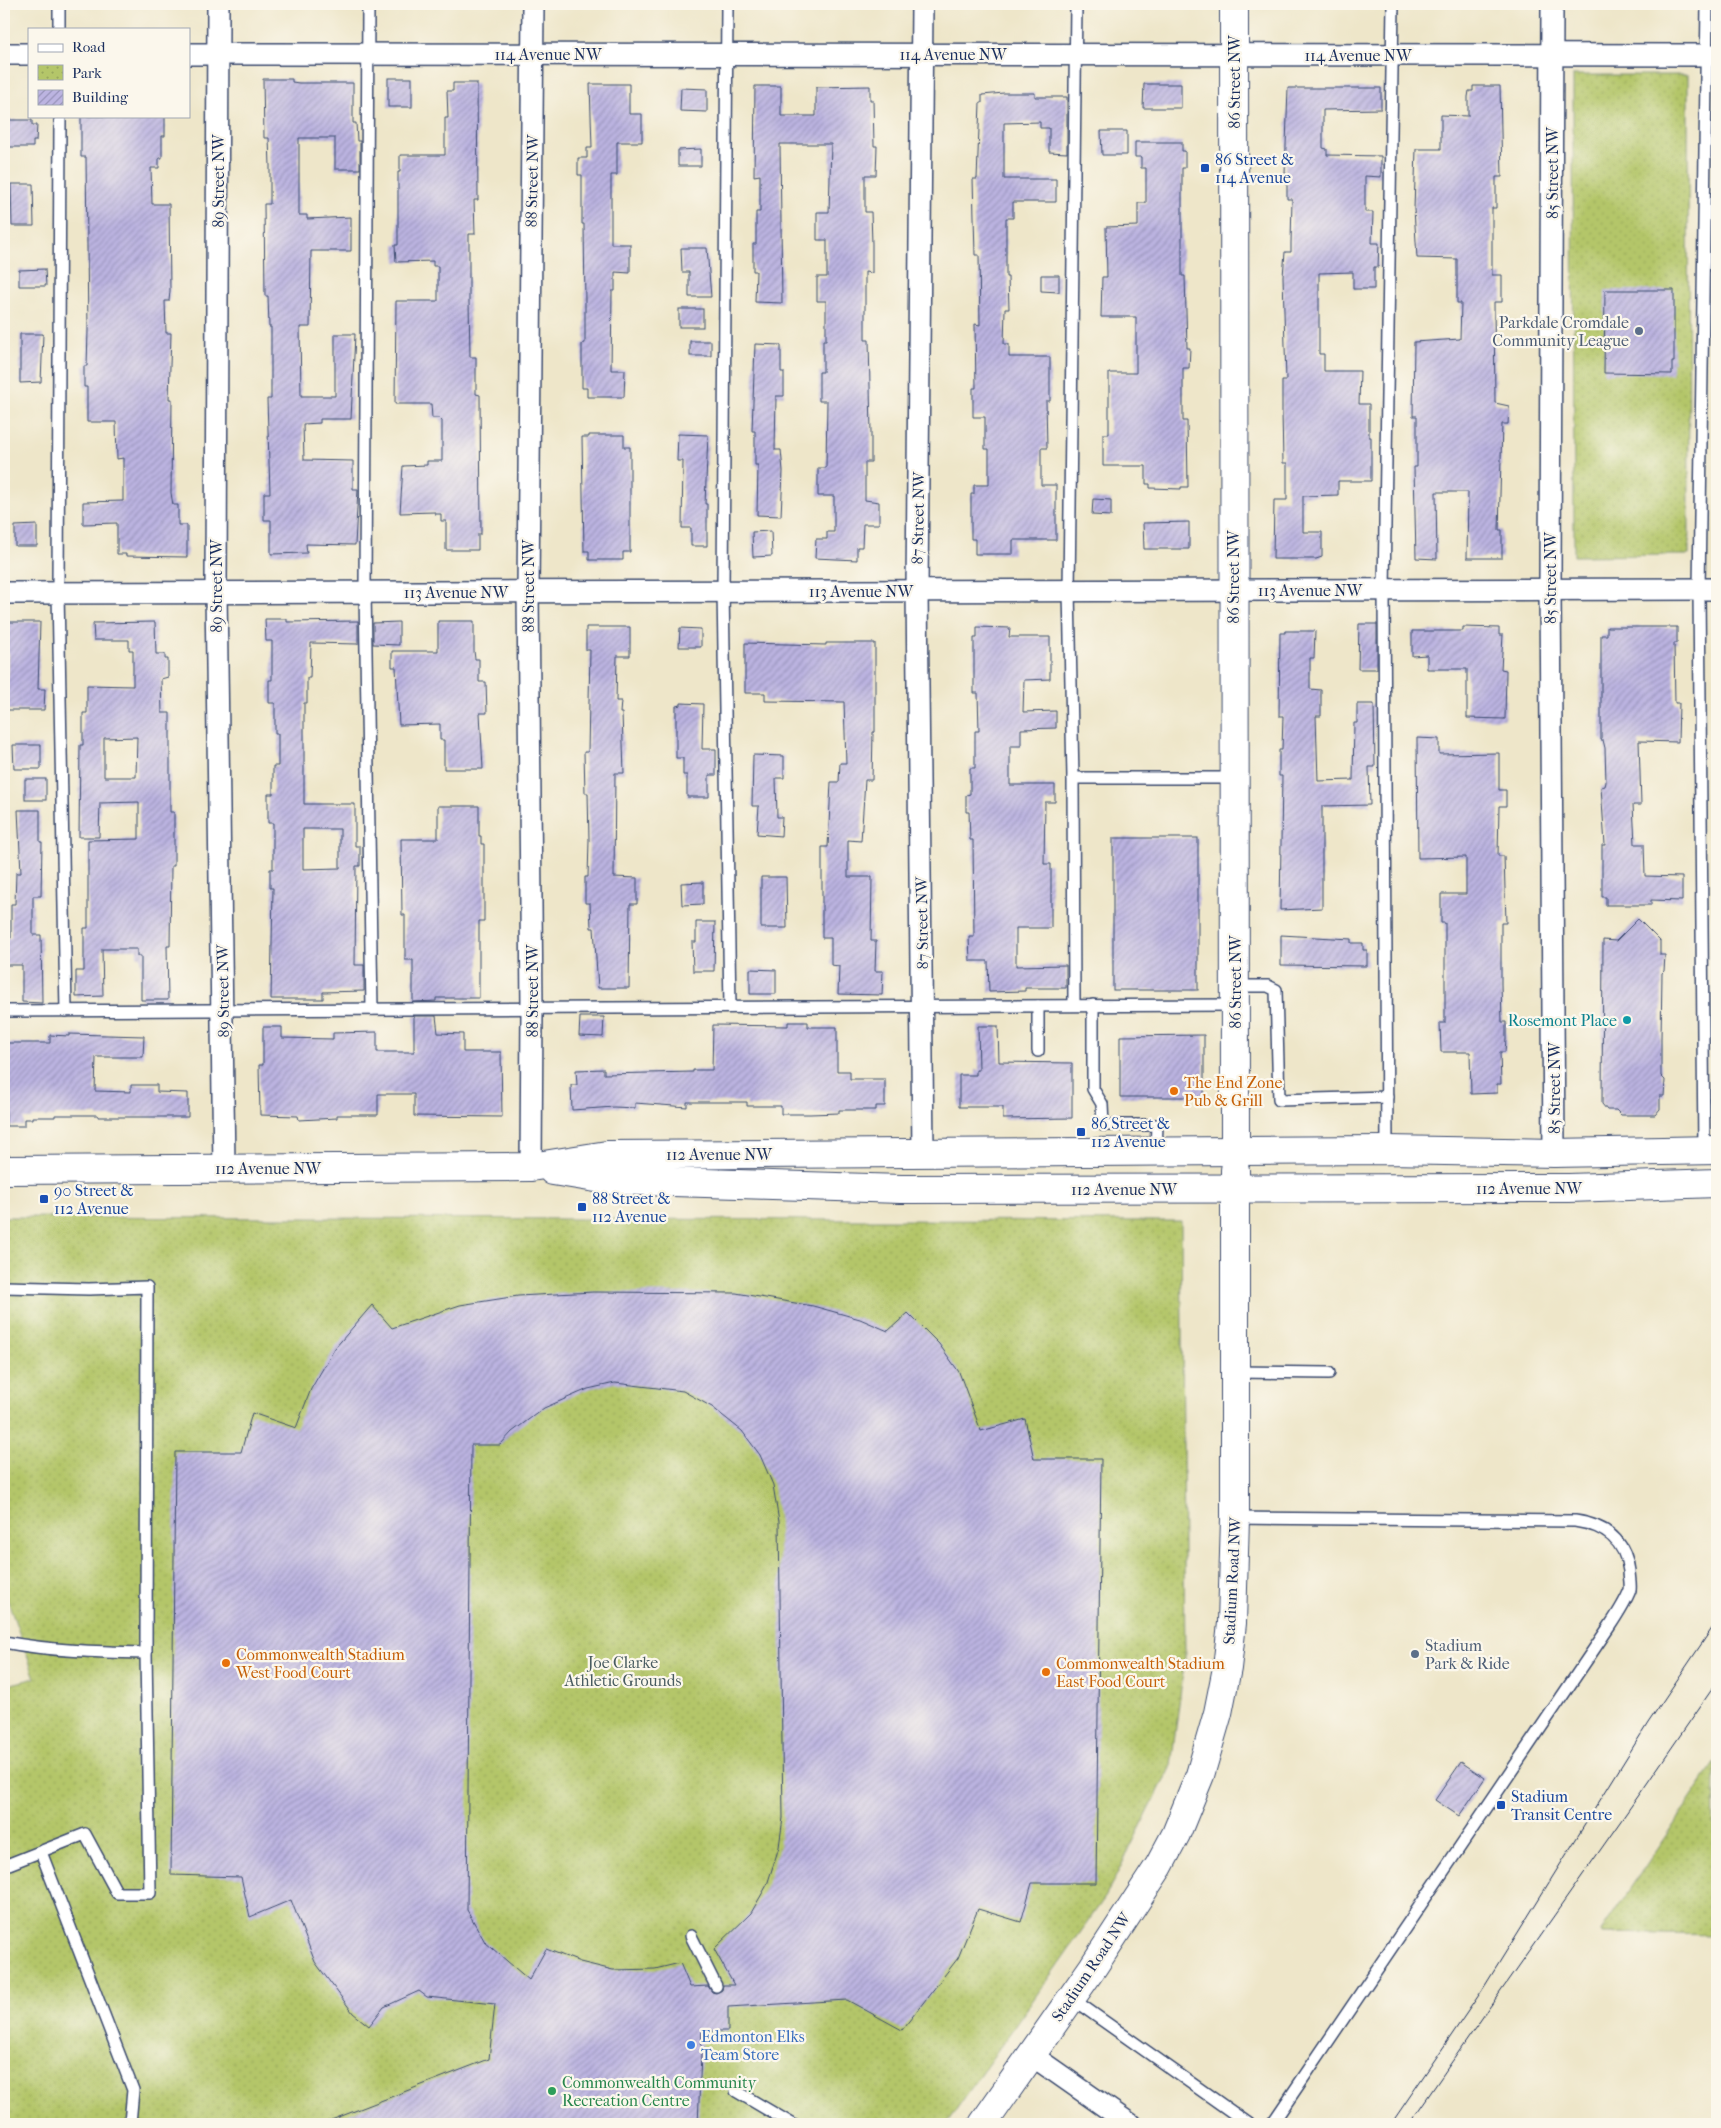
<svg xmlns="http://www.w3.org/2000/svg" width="1721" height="2128" viewBox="0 0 1721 2128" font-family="'IM FELL French Canon',serif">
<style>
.park{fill:url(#park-dots);stroke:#687a64}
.building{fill:url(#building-hatch);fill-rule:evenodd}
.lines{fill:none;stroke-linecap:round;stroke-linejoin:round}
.service-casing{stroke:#3b4a6e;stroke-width:14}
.minor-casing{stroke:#3b4a6e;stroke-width:24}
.tertiary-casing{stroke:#3b4a6e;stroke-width:30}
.secondary-casing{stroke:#3b4a6e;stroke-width:30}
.service{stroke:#fff;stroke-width:11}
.minor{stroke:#fff;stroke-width:21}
.tertiary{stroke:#fff;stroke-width:28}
.secondary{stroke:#fff;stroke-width:28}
.tram{stroke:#1b2f5e;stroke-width:1}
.transit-dot{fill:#1a4fb4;stroke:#fbf7ec;stroke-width:2}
.service-dot{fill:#5c6f8a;stroke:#fbf7ec;stroke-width:2}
.culture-dot{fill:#0f9aa8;stroke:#fbf7ec;stroke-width:2}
.food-dot{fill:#e8710a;stroke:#fbf7ec;stroke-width:2}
.shop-dot{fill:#3f7fe0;stroke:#fbf7ec;stroke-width:2}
.leisure-dot{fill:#2e9e5b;stroke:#fbf7ec;stroke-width:2}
.labels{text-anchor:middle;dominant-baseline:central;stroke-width:4.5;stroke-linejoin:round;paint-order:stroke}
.street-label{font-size:16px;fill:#1b2f5e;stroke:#fbf7ec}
.transit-label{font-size:16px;fill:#164399;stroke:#fbf7ec;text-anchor:start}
.service-label{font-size:16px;fill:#4e5e75;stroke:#fbf7ec;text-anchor:end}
.culture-label{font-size:16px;fill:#0d838f;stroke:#fbf7ec;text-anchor:end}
.food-label{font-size:16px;fill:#c56008;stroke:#fbf7ec;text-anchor:start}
.park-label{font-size:16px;fill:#495c61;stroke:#fbf7ec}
.shop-label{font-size:16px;fill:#366cbe;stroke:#fbf7ec;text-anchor:start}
.leisure-label{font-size:16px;fill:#27864d;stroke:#fbf7ec;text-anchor:start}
</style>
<defs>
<pattern id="park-dots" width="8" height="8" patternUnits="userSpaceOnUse" patternTransform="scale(1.25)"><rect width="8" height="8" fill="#b4c669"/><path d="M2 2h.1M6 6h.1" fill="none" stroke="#9aaa5d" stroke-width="1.8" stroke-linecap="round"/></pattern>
<pattern id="building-hatch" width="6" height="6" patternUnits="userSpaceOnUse" patternTransform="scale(1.25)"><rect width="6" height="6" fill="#bcb4e1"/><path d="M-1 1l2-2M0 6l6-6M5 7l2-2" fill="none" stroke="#9893ba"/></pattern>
</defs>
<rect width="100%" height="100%" fill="#fbf7ec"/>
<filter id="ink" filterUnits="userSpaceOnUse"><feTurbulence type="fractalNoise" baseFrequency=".02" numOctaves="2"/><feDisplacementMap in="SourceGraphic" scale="10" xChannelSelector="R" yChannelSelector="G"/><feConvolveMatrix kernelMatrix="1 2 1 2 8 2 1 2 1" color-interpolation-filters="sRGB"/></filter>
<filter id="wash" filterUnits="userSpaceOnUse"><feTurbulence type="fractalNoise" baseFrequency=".0096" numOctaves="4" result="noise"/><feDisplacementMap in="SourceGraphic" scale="20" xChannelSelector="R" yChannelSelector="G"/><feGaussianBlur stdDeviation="1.12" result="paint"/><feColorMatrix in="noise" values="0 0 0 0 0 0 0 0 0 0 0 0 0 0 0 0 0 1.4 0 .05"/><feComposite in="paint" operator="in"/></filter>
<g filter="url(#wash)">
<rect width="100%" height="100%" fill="#eee6c9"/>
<g class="park">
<path d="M1573,75H1688L1689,555L1574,556Z"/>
<path d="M4,1217L1181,1221L1185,1657L1171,1766L1106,1896L946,2124H4V1686L35,1678L4,1590Z"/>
<path d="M1715,1763L1714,1935L1600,1933Z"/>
</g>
<g id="blocks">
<g class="building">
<rect x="388" y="78" width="24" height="29"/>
<path d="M263,79H292V82L299,83H353V123H356L357,141H360V169H335V138H299V215H307V219L351,217V251H311L310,327H300L301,396H335V334H355L351,419H320V423L303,424L304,460L353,461V489H358L355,545L306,544L307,553L271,554V520H264V493H270L267,399H271V327H269L268,296H265L264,204H270V166L269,138H264Z"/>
<path d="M453,83H477L478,200H474L475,234H469V301L470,357H476V394L480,395L481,534H478V550H446V521H441V514H435V512L400,513L403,466L427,465V461H442V421L439,418H432L431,404H395L396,301H438V266H433V261L396,262L395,245H398V172H400V155H445V118H448L447,91H453Z"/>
<path d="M590,84H629V114H642V142H617V175H611V244H630V273L615,272V291H612L611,370H625L624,397H587V388H582V344L585,343V303L584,224H582V175H578V158H587V148H592Z"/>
<path d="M1144,84H1181V108H1143Z"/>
<path d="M755,86H781V116H816V87L870,86V100H873L874,146H877L876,175H865V212H871L872,244V273L865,272V340H869L871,433V462H865V500L879,502V524H863L862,547H857V560L815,558L816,539H827V532H834V496H818V468H826L827,401H819V372H823V340H826V301H817V277H827V240H817V212H829L831,144H780L782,303L755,302L756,271H753V244H756V212H760V175L754,176Z"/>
<path d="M1473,86H1500L1502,177H1496V208H1492V275H1502V302H1494L1495,403L1509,406L1508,424H1502L1499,530H1502V558H1467L1468,492H1436L1437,559L1416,558L1414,467H1417V416H1413L1414,342L1460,339L1461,303H1457V259L1417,258L1414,209L1416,149H1441V115L1468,116V97L1469,91H1473Z"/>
<path d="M681,88L707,89V112L680,111Z"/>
<path d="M1288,88H1381V109L1323,110V148L1327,149V155L1381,156V177L1365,176V212H1373L1372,243H1379L1378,267H1374V289H1353V272L1319,273V354H1324V371H1360L1359,404H1369V437H1371V481H1338V495L1303,496V532H1322V557L1316,559H1273L1274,500H1287V463H1283L1282,411V381H1286L1283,276L1285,252H1291V243L1292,199H1287V174H1285Z"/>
<path d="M1004,93H1035V97H1067V153L1049,152V128H1040V122L1004,123V179H1056V202H1013V218H1006V277H1008L1009,309H1005L1004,344H1009V357H1050V401H1046L1047,448H1041V485H1056V540H1013V554H975V539H971V494H974V485H989V449H985V417H973V388H976L975,324L980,325L979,255H975L973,179H977L980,103H982V95Z"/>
<path d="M81,116H165V136H162V158H159V168H151L152,204H169L170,291L169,301H165L166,333H171L169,399H172L171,493L173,505H178V525H187V557L126,556V554H117V523L83,524V502L123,501V458L117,459L116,422H87V387H84V366H87L88,330L86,157H81Z"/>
<path d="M7,120H32V125H37L36,141H33V147H7Z"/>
<path d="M1101,131H1127V155H1102Z"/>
<path d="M1135,142H1182V151H1185V168H1182V276H1185L1187,348H1190L1189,368H1183V421H1187L1188,487H1181V489L1150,488V484H1146V466H1103V434H1109V373H1136V317H1101L1102,277H1107L1106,227L1138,226V203H1146V168H1141V157H1135Z"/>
<path d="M701,149V166H678V150Z"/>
<path d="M11,184H33L34,226H12Z"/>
<path d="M681,248H707L711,297H689V272H682Z"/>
<path d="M45,269L46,286H19V270Z"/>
<path d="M1041,275H1059V292L1041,291Z"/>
<path d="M1605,290H1674V362H1672V374L1604,373Z"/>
<rect x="679" y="309" width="24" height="18"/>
<path d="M20,334H43L41,382L20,383Z"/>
<rect x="690" y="341" width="21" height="15"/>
<path d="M755,344L781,345V372H784V396H776L775,450H781L783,471L781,516L757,515L758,465H755V431H752Z"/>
<path d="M678,434L708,435L705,504H707V546H691V528H682L683,461H677Z"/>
<path d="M589,435H624V447H630V552H623V560H589V551H584L582,437H589Z"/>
<path d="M1093,499L1111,500V516L1092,515Z"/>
<path d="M1189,522V549H1144L1143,523Z"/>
<path d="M37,525V546H15V526Z"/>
<path d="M771,531L772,556L753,557L752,532Z"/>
<path d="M265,619H287V622L358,621V644L311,643L310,678H307V703H304V804H355V846H360V866H356L355,965H364V991L323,992V999H271L273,888H270V869H273V823H268V794H273V766H278V734H275V703H269V680H272V641H266ZM303,829H340V868L303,869Z"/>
<path d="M438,621H474V651L475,659H479V682H486L487,713H480L483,769H444V740H440V724L399,725L396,667H392V651H438Z"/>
<path d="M4,622H40L38,689H45L44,710H7L8,651H4Z"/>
<path d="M155,622L156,654H165V659H168V677L161,679L162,713H170V812H174V866H171L170,946H167L168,1000H141V956H137V949H102L103,996L76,997V971H84V928H88V840L139,839V802L100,803L99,837H79L80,745H83V713H87V685L133,686V650H129V640H94L93,623ZM137,737L136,777H104V738Z"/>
<path d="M399,622V645L373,644V623Z"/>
<path d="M1359,624H1377V669H1358Z"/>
<path d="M586,627H630V656H617L616,701H621L620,713H622L624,773H615L614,877L637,878V904H630L629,988H598L594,928H591L590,903H585V877H588L589,840L588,793H585L584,752H588L590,650H586Z"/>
<path d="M977,627L1010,628L1009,637H1050V679L1024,680L1023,712L1056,711V728L1021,729V746H1010V785H1055V802H1045L1044,864H1051V928H1016V966L1066,965V988H1025V991L989,992L988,961H970L969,937H974L973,840H970L969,812H966V795L970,794V768H975V731H979L978,693H974V638H977Z"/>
<path d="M1463,627L1499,628V635H1503L1501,669L1506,670L1505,719L1467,718V669H1427V655L1412,656V631H1463Z"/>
<path d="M1607,627H1677V643H1674L1675,703H1679L1678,742L1639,741L1641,805H1633L1635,844H1644L1645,876L1682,877V901L1651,900V905H1606V897H1602V845H1605L1601,787L1605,786L1606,782L1605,748L1603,740H1601V635H1607Z"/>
<path d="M680,628L701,629V647H679Z"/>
<path d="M1285,631H1315L1314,658H1310V689L1321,690V716H1316L1318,781L1353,780L1354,723H1357V704H1374L1375,767H1369L1370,805L1322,806V908L1280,910L1282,776H1279V750H1282L1283,716H1279L1280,633H1285Z"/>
<path d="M745,643L826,645V643H875V732H873L872,780H865L861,841L848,840V877H872L871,941H876L875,971H883L882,995L838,994L839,966L831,965V938H822V847H828L831,782H839L840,763H846L844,702L765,701V693H745Z"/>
<path d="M681,703L703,704L702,749H716V775H709V797H687V775H683V758H676V706L681,705Z"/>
<path d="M1417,738L1439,739V754L1499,753V790H1506V806H1499L1498,856H1504L1506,923H1501V984L1502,1022H1506V1039L1505,1052H1500L1501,1084H1497V1093L1471,1094L1470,1052H1441L1440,1023H1445V923H1441V894H1466V857L1418,858Z"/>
<path d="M13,745H41V769H14Z"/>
<path d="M753,755L784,756V778H776L777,817H782L781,836L757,834L759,806H752Z"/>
<rect x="25" y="779" width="21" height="21"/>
<path d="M438,806H479V836H481V844H484V921H479V998H436V1001L413,1002V960H405V915H402L401,839H438Z"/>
<path d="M18,810H40V842H42L41,896H33V935H41L42,1003L22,1002V965H4V938H11V904H15L16,873H21Z"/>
<rect x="1113" y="838" width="85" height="152"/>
<path d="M761,877H786L787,928H761Z"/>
<path d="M703,882V904L682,905L681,883Z"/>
<path d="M1638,919L1660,941V955H1665L1664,971L1662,973L1661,1039V1076L1665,1080L1664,1096H1660V1109L1655,1115H1621L1616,1110H1607L1602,1104L1603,940L1616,941Z"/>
<path d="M696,922H715L714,971H693L692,942H696Z"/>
<path d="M1281,935L1351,939V943H1363V950H1367V966L1281,965Z"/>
<path d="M750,969L776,970V994H750Z"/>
<path d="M414,1016H436L438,1033L463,1034V1052H501L502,1117L414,1116V1094H378V1115H337V1118L299,1120L298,1116L260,1115L259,1065H263V1027H282V1038L333,1039V1033L377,1032V1052H414Z"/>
<path d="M580,1017H604L603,1037L579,1036Z"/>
<path d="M788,1022H808V1027H837V1071H850V1079H885V1106H876V1110H839V1113L810,1114H781V1106H747V1102H687V1107L635,1103V1108L614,1107L572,1110L571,1085H577L576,1070L604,1069V1074L693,1072V1070H712L713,1025L788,1026Z"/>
<path d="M978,1026H998L999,1062L1072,1063V1118L1003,1119V1107H959V1075H976V1070H979Z"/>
<path d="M69,1034L144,1036L143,1057H96L95,1091L131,1092V1085H157V1092L188,1093V1117H98V1115H55V1117H32V1119H24V1126H6L5,1043H50V1035L69,1036Z"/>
<path d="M1204,1035V1097H1120V1036Z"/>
<path d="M593,1292L736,1293L813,1306L860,1319L888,1331L908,1313L939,1344L959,1372L981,1431L1025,1419L1034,1459H1101L1096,1883H1032L1021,1922L978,1909L958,1958L902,2030L847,2000L728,2007V2031H702L698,2124H321L489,2059L495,2004L427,1997L419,1991L384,2007L369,2026L353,2013L315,1962L291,1900L250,1917L241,1877L171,1875L175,1452H241L252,1413L296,1428L311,1389L335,1348L372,1305L392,1328L460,1305L518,1296ZM615,1383L683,1391L712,1407L742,1431L760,1455L773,1485L779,1522L783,1818L779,1847L767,1885L751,1913L714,1949L734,1985H723L722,1990L716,1993L712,1992L708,1986L690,1987L680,1963L655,1969L613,1970L580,1962L546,1949L529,1980L485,1942L467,1910L471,1445H500L512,1432L544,1408L588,1389Z"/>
<path d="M1461,1762L1485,1778L1459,1816L1435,1800Z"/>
</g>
</g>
</g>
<g filter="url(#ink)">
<use href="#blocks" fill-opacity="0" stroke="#3b4a6e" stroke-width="1"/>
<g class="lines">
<g class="service-casing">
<g id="service">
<path d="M59,4V29"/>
<path d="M368,4L365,592L372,1009"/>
<path d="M727,4L723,591L730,1007"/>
<path d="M60,116L58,593L66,1011"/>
<path d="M1073,778H1235"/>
<path d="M1235,986H1268L1276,990L1279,1100L1387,1097"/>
<path d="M1074,1005L1073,778L1069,591L1076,4"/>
<path d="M1093,1005V1089L1102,1104L1103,1125H1157L1156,1151"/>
<path d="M1038,1006V1051"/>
<path d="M4,1011L1235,1005"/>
<path d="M1387,1150L1384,590L1393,4"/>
<path d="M1704,1150L1699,590L1707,4"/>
<path d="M4,1287L89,1289L147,1287L146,1653L150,1893H117L85,1834L4,1866"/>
<path d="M1235,1372L1329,1373"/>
<path d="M1235,1518L1575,1521C1604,1525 1625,1539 1629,1571C1629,1576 1631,1584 1630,1590C1625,1603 1617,1615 1609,1627L1272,2124"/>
<path d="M4,1642C51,1651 98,1652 146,1653"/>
<path d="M41,1852L133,2090L130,2123L128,2124"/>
<path d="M691,1936L716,1986"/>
<path d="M1071,1998L1249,2124"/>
<path d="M736,2091L792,2124"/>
</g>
</g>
<g class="minor-casing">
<g id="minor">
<path d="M218,4L216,592L224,1168"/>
<path d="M922,4L917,591L923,1152"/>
<path d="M1552,4L1550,590L1554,1153"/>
<path d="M4,54H29"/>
<path d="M189,54L1717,55"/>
<path d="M4,593L1717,589"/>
<path d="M531,1167L532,1008L528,592L533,4"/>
<path d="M1030,2054L1130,2124"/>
</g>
</g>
<g class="tertiary-casing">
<path id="tertiary" d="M1234,4L1235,1150"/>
</g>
<g class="secondary-casing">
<g id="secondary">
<path d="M4,1170L531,1167L607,1155L1387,1150L1554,1153L1717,1150"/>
<path d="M553,1171L608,1180L901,1189L1569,1188L1717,1183"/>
<path d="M983,2124L1093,1967L1159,1866L1176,1834L1200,1775L1218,1713L1227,1668L1232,1623L1235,1518V1170"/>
</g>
</g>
<use href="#service" class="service"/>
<use href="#minor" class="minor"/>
<use href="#tertiary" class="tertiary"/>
<use href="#secondary" class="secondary"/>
<g class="tram">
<path d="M1391,2124L1481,1992L1648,1723L1717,1621"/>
<path d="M1409,2124C1510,1975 1616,1831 1717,1682"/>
</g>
</g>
</g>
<g class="transit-dot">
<rect x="1200" y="163" width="10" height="10" rx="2.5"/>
<rect x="1076" y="1127" width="10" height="10" rx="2.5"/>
<rect x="39" y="1194" width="10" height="10" rx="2.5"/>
<rect x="577" y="1202" width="10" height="10" rx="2.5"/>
<rect x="1496" y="1800" width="10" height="10" rx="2.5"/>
</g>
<g class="service-dot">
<circle cx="1639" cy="331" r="5"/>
<circle cx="1415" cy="1654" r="5"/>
</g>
<circle class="culture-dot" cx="1627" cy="1020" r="5"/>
<g class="food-dot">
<circle cx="1174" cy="1091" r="5"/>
<circle cx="226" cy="1663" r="5"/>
<circle cx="1046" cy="1672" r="5"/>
</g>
<circle class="shop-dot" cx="691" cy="2045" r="5"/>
<circle class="leisure-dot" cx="552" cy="2091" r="5"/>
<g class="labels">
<g class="street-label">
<text x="548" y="54">114 Avenue NW</text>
<text x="953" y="54">114 Avenue NW</text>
<text x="1358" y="55">114 Avenue NW</text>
<text transform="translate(1234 82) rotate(-90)">86 Street NW</text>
<text transform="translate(1552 173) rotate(-90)">85 Street NW</text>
<text transform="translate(218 181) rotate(-90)">89 Street NW</text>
<text transform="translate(532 181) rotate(-89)">88 Street NW</text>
<text transform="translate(918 518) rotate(-89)">87 Street NW</text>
<text transform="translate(1233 577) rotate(-90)">86 Street NW</text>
<text transform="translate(1550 578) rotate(-90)">85 Street NW</text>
<text transform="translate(216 586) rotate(-90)">89 Street NW</text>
<text transform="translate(528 586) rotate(-90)">88 Street NW</text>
<text x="1310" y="590">113 Avenue NW</text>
<text x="861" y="591">113 Avenue NW</text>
<text x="456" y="592">113 Avenue NW</text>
<text transform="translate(922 923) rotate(-91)">87 Street NW</text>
<text transform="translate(1235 982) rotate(-90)">86 Street NW</text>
<text transform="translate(223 991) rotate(-91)">89 Street NW</text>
<text transform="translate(532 991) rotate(-90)">88 Street NW</text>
<text transform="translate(1554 1088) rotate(-90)">85 Street NW</text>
<text x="719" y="1154">112 Avenue NW</text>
<text x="268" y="1168">112 Avenue NW</text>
<text x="1529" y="1188">112 Avenue NW</text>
<text x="1124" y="1189">112 Avenue NW</text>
<text transform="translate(1232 1581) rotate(-87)">Stadium Road NW</text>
<text transform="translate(1091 1967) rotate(-56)">Stadium Road NW</text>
</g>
<g class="transit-label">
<text x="1215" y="159">86 Street &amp;<tspan x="1215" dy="18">114 Avenue</tspan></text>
<text x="1091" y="1123">86 Street &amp;<tspan x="1091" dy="18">112 Avenue</tspan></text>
<text x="54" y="1190">90 Street &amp;<tspan x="54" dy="18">112 Avenue</tspan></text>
<text x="592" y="1198">88 Street &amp;<tspan x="592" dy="18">112 Avenue</tspan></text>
<text x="1511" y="1796">Stadium<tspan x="1511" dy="18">Transit Centre</tspan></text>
</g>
<g class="service-label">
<text x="1629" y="322">Parkdale Cromdale<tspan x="1629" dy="18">Community League</tspan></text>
<text x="1425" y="1645" text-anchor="start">Stadium<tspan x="1425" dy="18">Park &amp; Ride</tspan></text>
</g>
<g class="culture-label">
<text x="1617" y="1020">Rosemont Place</text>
</g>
<g class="food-label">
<text x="1184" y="1082">The End Zone<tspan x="1184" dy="18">Pub &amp; Grill</tspan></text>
<text x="236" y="1654">Commonwealth Stadium<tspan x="236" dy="18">West Food Court</tspan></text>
<text x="1056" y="1663">Commonwealth Stadium<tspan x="1056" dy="18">East Food Court</tspan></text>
</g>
<g class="park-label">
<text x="623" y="1662">Joe Clarke<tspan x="623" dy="18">Athletic Grounds</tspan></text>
</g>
<g class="shop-label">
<text x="701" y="2036">Edmonton Elks<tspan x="701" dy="18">Team Store</tspan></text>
</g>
<g class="leisure-label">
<text x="562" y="2082">Commonwealth Community<tspan x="562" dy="18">Recreation Centre</tspan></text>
</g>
</g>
<rect width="1721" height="2128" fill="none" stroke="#fbf7ec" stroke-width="20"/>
<rect x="28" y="28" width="162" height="90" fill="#fbf7ec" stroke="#a1a7b3"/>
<rect x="38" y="44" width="25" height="8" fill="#ffffff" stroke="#a1a7b3"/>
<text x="72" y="52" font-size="15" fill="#1b2f5e">Road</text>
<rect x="38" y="65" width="25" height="15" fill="url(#park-dots)" stroke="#a1a7b3"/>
<text x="72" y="78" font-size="15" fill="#1b2f5e">Park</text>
<rect x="38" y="90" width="25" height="15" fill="url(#building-hatch)" stroke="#a1a7b3"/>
<text x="72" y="102" font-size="15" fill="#1b2f5e">Building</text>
</svg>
